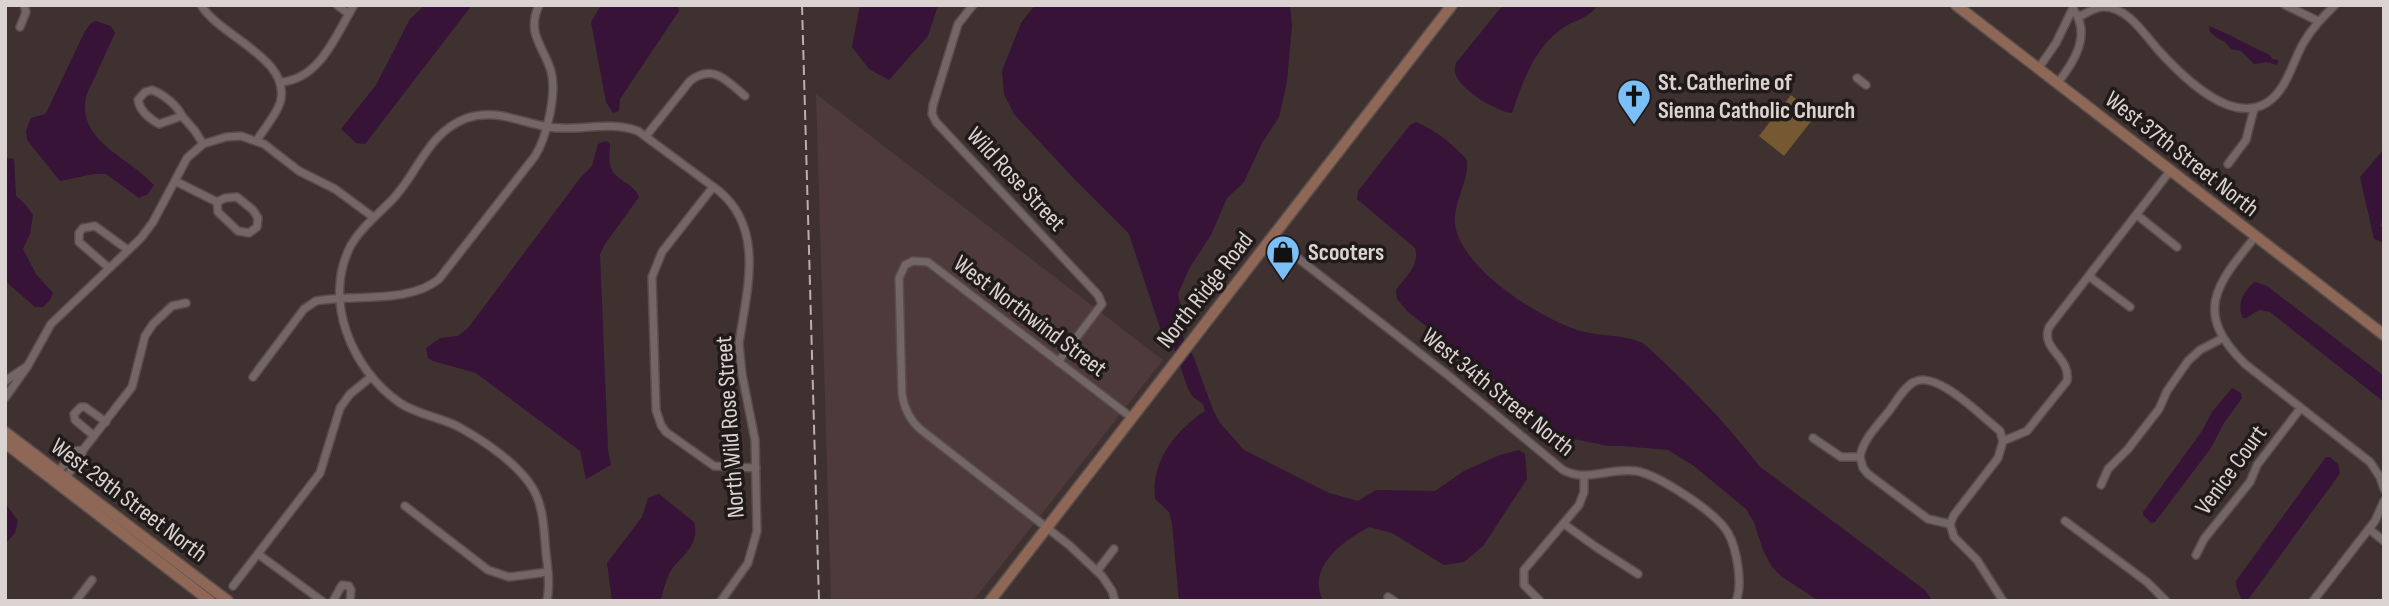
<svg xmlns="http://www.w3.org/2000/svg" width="2389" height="606" viewBox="0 0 2389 606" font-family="'Sofia Sans Condensed',sans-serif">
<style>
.built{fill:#4e3a3a}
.green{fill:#745933}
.water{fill:#361337}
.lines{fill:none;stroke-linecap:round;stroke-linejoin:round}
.street-casing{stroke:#574d4c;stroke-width:10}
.secondary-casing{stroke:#574d4c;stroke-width:13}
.street{stroke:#746665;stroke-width:7}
.secondary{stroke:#8e6756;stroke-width:10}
.rail{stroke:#bab0b0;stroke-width:2;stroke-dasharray:10 5;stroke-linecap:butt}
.labels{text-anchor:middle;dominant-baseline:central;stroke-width:7;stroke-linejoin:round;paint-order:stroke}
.poi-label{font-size:24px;font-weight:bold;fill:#dbd2d2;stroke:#201b1a;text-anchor:start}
.street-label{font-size:24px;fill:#dbd2d2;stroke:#201b1a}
</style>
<rect width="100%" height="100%" fill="#3e3130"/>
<path class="built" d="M816,94L1163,360L973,601H831Z"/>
<path class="green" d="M1791,95L1816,115L1784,156L1759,136Z"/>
<g class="water">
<path d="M425,5H472L365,144L356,143L341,129L376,85L410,19Z"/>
<path d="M601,5H678L679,11L620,99L619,111L613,113L606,102L591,22Z"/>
<path d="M860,5H938L928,36L889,80L869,69L852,47Z"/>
<path d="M1035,5H1290L1292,25L1287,81L1279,117L1262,143L1244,182L1227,198L1211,235L1190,267L1178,294L1182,312L1181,325L1184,340L1194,358L1213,410L1220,423L1244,450L1329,493L1358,501L1376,490L1435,491L1464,471L1500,455L1519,450L1525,454L1527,479L1483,546L1464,562L1444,565L1392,533L1369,527C1343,541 1306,567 1323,601H1179L1172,524L1169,512L1155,499C1151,461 1175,431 1205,411L1203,404L1193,397L1188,389L1172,342L1160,328L1129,234L1078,183L1014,114L1004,94L1002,71L1021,23Z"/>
<path d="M1503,5H1598C1590,17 1578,19 1566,26C1535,45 1523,81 1512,113C1497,112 1460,89 1456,75C1454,70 1455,68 1456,63Z"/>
<path d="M96,21L111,26L115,33L86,96C77,142 129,157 154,185L148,194L139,198L106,174H94L60,181L27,140L26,131L31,118L45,114L48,109L84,33L91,23Z"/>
<path d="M2209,26C2230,34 2249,46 2270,55L2272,59L2278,60L2277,65L2267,62L2254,64L2241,51L2231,49L2225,42L2217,38L2210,32Z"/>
<path d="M1416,122C1435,130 1453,144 1467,160C1470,183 1448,208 1457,233C1471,275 1540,318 1580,331C1602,337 1623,334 1643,343C1685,381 1725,421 1759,466L1926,591L1931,599H1937L1935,601H1819L1782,577L1772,567L1763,550L1754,522L1746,509L1694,466L1668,450L1623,446H1608L1555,435L1543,439L1529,431L1503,386L1408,312L1397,299L1396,290C1406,276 1420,266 1415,248L1357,199L1358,191L1410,125Z"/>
<path d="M606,141L610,144C610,151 608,160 611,168C616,181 634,183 639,197L605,244L600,254L608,450L611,465L586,479L580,451L476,373L433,361L428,358L426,348L440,338L458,336L468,328L581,177L592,166L598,144Z"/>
<path d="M2384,149V218L2380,226L2384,229V243L2374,239L2360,177Z"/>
<path d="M7,158L14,159L16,196L25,204L33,215L30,234L23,249L36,274L53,293L50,300L43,307H35L5,281V161Z"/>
<path d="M2255,282L2267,286L2384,376V402L2270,312L2259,310L2246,318H2243C2236,304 2244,290 2255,282Z"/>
<path d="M2232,388L2241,393L2242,398L2224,423L2211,448L2155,522L2151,523L2143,515V512L2202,431L2212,412Z"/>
<path d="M2326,457H2330L2338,464L2340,473L2338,476L2247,601H2242L2236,586V581Z"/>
<path d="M659,494L694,522C700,544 684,554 672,569C666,577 664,591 660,601H612L607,563L642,517L648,498Z"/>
<path d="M5,503L18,521L15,533L5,544Z"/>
</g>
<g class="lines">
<g class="street-casing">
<g id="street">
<path d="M201,5C220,37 293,59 280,103C276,115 264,129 257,140"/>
<path d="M337,5L349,14"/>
<path d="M973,5L958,24L933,105L932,114L936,122L1098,295L1102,304L1058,362"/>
<path d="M2285,5L2318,21"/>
<path d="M2079,17C2086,13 2095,7 2103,7C2128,6 2146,37 2160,52C2184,78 2232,126 2268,102C2288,88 2292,62 2304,42C2312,28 2323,17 2335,5"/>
<path d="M20,27L26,12L24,5"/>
<path d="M2038,69L2056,43L2074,6"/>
<path d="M1857,78L1866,85"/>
<path d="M281,82C320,79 336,35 354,5"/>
<path d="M2057,84C2074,62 2092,35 2073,9"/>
<path d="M152,90C163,94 177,105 182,116L159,124C150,119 140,111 138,100L145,92Z"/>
<path d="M1837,115L1841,109"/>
<path d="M182,116L195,131L203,144"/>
<path d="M646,136L690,81C713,63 727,81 745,96"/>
<path d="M2228,164L2246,140L2254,109"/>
<path d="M175,181L217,202"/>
<path d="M713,187L662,252L652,277L656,410L661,425L666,432L714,466L756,468"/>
<path d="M237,197L253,210L258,218L257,227L249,233L238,231L218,212L217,202L225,198Z"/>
<path d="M2137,215L2177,247"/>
<path d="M2255,237C2217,284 2192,312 2245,364L2370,462L2380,477L2384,489"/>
<path d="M1272,238L1449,376L1563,470C1587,483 1611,467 1636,471C1659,475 1717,513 1728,533C1737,549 1743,584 1736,601"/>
<path d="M109,268L79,242V233L83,228L95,226L128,250"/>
<path d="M2090,277L2130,307"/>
<path d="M253,377L304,309L316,301C354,294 409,304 439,279L535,156C547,137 557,93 551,71C543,45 526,34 539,5"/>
<path d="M5,381L26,367"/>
<path d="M5,398L27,367L51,324L141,238L153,222L187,158L203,144L226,137L241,136L264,144L299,171L335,189L373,217"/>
<path d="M94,436L75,420L74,414L81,407H85L106,422"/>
<path d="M1813,438L1841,457H1860C1863,439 1878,425 1889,411C1896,402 1904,387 1914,382C1935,370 1977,412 1993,425L2000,431L2003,441"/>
<path d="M1860,457L1863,468L1868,474L1928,519L1950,524L1954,537L1977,560L2003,601"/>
<path d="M56,474L75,451L83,450"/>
<path d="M64,480L81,457L83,450L132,387L145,336L153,324L172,306L186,303"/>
<path d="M2101,485L2108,469L2128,449L2159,409L2167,391L2188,361L2200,350L2223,338"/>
<path d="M405,506L488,570L509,577L548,572"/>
<path d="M2065,521L2147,582L2166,601"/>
<path d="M1564,524L1596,547L1638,574"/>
<path d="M1950,524L1954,515L1998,458L2003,441L2027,431L2067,381C2071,356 2040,350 2049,327L2170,171"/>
<path d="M2369,529L2384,541"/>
<path d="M258,554L322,601"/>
<path d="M2196,555L2204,539L2250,482L2257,465L2300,409"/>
<path d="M1097,571L1114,549"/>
<path d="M233,586L320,473L340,408L350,394L371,377"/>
<path d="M1388,597L1394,601"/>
<path d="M76,601L92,580"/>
<path d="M333,601L342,585L349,586L351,590L350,601"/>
<path d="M547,601C550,585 548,569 546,553C544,532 544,506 532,487C516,462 484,441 459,427C440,417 418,415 400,403C352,370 322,300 351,245C361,228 376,216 390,202C418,175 426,133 467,118C496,108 521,123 549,127C579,132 608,120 638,131L719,191C766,230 746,292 739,344L742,374L755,440L757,531L748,563L721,601"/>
<path d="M1115,601L1112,591L1102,576L1069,545L920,429C909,419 904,408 902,394L899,278L905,265L913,261L928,262L1132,418"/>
<path d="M1540,601L1524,585V570L1579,505L1584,492V476"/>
<path d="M2313,601L2375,521L2384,501"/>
</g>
</g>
<g class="secondary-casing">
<g id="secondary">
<path d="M1956,5L2384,335"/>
<path d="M5,432L228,601"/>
<path d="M5,443L210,601"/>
<path d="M990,601L1452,5"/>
</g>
</g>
<use href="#street" class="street"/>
<use href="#secondary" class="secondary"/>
<path class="rail" d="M802,5L819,601"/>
</g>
<defs>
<g id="church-pin" transform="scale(1.75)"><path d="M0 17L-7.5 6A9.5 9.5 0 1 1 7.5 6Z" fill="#7abff8" stroke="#201b1a"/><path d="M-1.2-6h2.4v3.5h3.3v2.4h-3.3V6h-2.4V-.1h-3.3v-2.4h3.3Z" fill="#111"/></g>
<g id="shop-pin" transform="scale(1.75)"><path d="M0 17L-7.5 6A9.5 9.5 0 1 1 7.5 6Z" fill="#7abff8" stroke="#201b1a"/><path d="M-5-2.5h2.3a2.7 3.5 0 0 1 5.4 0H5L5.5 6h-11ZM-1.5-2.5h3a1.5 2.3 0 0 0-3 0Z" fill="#111"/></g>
</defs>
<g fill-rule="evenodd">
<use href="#church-pin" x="1634" y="96"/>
<use href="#shop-pin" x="1283" y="252"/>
</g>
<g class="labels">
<g class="poi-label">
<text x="1658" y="82">St. Catherine of<tspan x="1658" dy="28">Sienna Catholic Church</tspan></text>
<text x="1308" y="252">Scooters</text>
</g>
<g class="street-label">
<text transform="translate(2182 154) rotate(38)">West 37th Street North</text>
<text transform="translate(1016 179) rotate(47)">Wild Rose Street</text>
<text transform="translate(1205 290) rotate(-52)">North Ridge Road</text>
<text transform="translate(1030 316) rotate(37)">West Northwind Street</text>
<text transform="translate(1498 392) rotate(39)">West 34th Street North</text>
<text transform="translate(730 427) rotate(-94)">North Wild Rose Street</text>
<text transform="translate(2231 470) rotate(-54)">Venice Court</text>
<text transform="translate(129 500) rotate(37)">West 29th Street North</text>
</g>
</g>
<rect width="2389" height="606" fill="none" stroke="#dbd2d2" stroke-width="14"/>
</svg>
